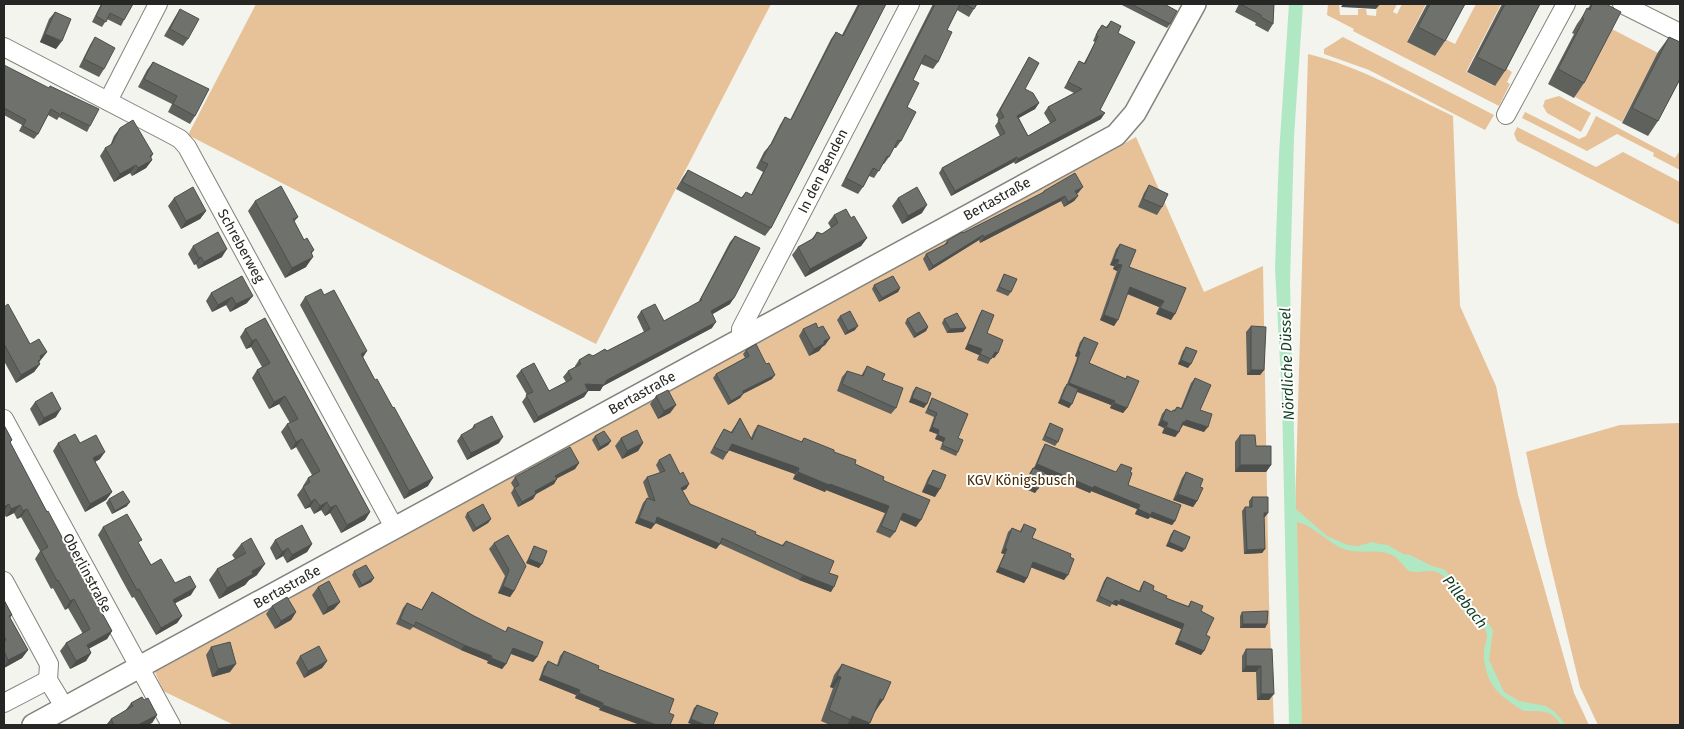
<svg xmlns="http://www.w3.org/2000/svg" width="1684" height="729" viewBox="0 0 1684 729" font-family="'Fira Sans',sans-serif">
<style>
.green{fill:#e7c198}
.water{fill:#b1e8c4}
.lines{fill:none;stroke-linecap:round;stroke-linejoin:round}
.minor-casing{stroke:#82837d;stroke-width:20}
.tertiary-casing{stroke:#82837d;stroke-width:24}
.minor{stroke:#fff;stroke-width:18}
.tertiary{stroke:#fff;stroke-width:21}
.wall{fill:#5f615d}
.shaded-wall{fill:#4d4f4c}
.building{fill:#6e716c;stroke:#4d4f4c}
.labels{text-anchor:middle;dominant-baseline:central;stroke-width:4;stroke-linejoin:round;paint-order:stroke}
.street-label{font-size:14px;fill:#262624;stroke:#fffffe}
.park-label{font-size:14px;fill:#432904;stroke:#fffffe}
.water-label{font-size:15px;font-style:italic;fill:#113c24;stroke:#fffffe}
</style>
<rect width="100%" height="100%" fill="#f3f4ee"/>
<g class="green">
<path d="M256,4H771L596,344L188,135Z"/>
<path d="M1328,4H1339L1340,15H1358V9H1366L1367,15L1376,16L1377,4H1397L1393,12L1397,14L1402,4H1426L1407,41L1435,56L1445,39L1455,44L1476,4H1501L1466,72L1494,86L1504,67L1512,72L1507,82L1510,84L1499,106L1353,31L1354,29L1327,15Z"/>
<path d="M1610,28L1658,53L1622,122L1575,97Z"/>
<path d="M1343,37L1494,115L1485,130L1369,70L1324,54V49Z"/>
<path d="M1308,54C1359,66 1406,94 1453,116L1460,306L1496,386L1518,495L1574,693L1589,725H1289Z"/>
<path d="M1559,96L1591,113L1581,132L1547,113L1543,106L1545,100Z"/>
<path d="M1525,112L1579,139L1586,136L1596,116L1675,158L1679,152H1680V170L1653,156L1654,153L1617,134L1587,151L1522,118Z"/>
<path d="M1517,127L1596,167L1623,152L1680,182V225L1517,141L1514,134Z"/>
<path d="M1136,137L1204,292L1263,266L1269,602L1274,725H234L163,691L155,672Z"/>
<path d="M1680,423V725H1598L1580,687L1545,542L1526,452L1620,425Z"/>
</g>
<path class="water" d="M1289,4H1303L1294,137L1290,283L1296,509L1327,536L1348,545L1358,546L1373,542L1379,544L1388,545L1403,554L1410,555L1432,566L1443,569L1447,572L1471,611L1488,623L1493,630L1489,660L1504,692L1519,701L1546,706L1555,712L1566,725H1561C1550,708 1542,712 1525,711C1520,710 1500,695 1497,691C1488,681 1483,665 1484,651C1484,646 1487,641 1487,636C1486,623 1470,620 1464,612C1455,601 1452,580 1439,573C1430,568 1419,574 1409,571C1403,566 1398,558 1392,555C1377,547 1359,556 1341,548C1326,541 1314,526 1297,522L1302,725H1289L1282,400L1275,268L1279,154Z"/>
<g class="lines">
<g class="minor-casing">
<g id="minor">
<path d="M1622,4L1680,33"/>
<path d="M4,47L167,132L180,139L187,147L395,529"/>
<path d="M108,101L158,4"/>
<path d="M1506,115L1566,4"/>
<path d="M741,339V329L910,4"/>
<path d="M4,419L171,725"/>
<path d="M4,581L49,664L48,680L65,708"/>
<path d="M4,703L48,680"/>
</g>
</g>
<g class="tertiary-casing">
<path id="tertiary" d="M33,725L1116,135L1135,113L1195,4"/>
</g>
<use href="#minor" class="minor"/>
<use href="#tertiary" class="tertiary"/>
</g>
<g class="wall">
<path d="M101,4H133L124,20L121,26L107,19L102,27L92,22Z"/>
<path d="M858,4H886L771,228L765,236L676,189L683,177L688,170L741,198L746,192L751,195L763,172L756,168L764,152L770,145L780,125L785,117L790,120L831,39L836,32L842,35Z"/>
<path d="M933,4H977L969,17L957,10L947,30L938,62L933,69L921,64L913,80L901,141L896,148H894L889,157L884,164H883L874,178L869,176L863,187L858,194L841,186Z"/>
<path d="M1120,4H1167L1166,5L1170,24L1167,28Z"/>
<path d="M1239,4H1274L1273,24L1268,32L1255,25L1256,23L1235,12Z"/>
<path d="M1427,4H1465L1445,41L1435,56L1407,42Z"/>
<path d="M1502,4H1540L1505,71L1495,86L1467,72Z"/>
<path d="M1591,4H1606L1584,83L1574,98L1548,84L1574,34L1572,33L1577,24Z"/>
<path d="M180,9L188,39L183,46L164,36L175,17Z"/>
<path d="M55,12L56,49L40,42L49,19Z"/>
<path d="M1111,21L1118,33L1100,110L1101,119L1015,164L1014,162L951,196L939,173L942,168L1000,136L995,126L999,120L996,115L1029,57L1025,89L1039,103L1035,109L1019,118L1028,136L1050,123L1044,113L1048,107L1074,93L1064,88L1076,66L1079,61L1084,63L1095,42L1093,41L1098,30L1102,25L1106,27Z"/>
<path d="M95,37L104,69L99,77L79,67L90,45Z"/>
<path d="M1669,37L1680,42V80L1677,85L1658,121L1648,136L1622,123L1658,52Z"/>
<path d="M153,62L195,116L190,124L168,112L172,104L138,87L147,70Z"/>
<path d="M4,65L90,126L87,132L59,117L57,120L48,115L38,134L34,139L19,131L22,125L4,115Z"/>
<path d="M120,128L153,154L151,158L152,160L146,168L132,176L130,173L114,182L100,156L105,148L110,146L114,136Z"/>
<path d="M1149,185L1162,207L1157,215L1138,207L1144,193Z"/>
<path d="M1044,191L1079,192L1077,194L1078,196L1074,201L1064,207L1061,201L980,243L979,240L929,271L923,259L926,254L944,245L947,241L1041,194Z"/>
<path d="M174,198L206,211L200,219L181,229L168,206Z"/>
<path d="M898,198L922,213L902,224L892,206Z"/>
<path d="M255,201L298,217L294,222L304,240L314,250L312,253L306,267L285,278L248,211Z"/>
<path d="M834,215L851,218L867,238L861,246L805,277L792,255L798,247L811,240L817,232L822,234L831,228L828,223Z"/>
<path d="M735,236L730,304L712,314V328L603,386L600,391H588L584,397L534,423L522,402L527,395L516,376L521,370L549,391L566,382L563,377L568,371L575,367V366L579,360L607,351L644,332L637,317L641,311L664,321L698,303L730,242Z"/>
<path d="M1120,244L1129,267L1186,288L1171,320L1156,314L1159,307L1127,294L1114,326L1100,320L1117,271L1113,269L1114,266L1110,265L1116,249Z"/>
<path d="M193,246L222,257L198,269L196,264L194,265L188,254Z"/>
<path d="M1004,274L1011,292L1008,296L996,291L1002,278Z"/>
<path d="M242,276L247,303L230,312L226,305L212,312L206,301L211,293Z"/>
<path d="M874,285L900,288L898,292L879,302L872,289Z"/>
<path d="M324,295L363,357L428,486L404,499L300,305L305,297Z"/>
<path d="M4,307L30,344L47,352L39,362L40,364L34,372L16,383L4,361Z"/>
<path d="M982,310L987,333L998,353L994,358L992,357L988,364L977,360L979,355L965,349L979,315Z"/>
<path d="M840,316L855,330L845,335L837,320Z"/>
<path d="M265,318L370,512L365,520L341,533L330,513L325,516L321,510L314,514L310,507L305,509L297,495L303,487V486L308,478L312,475L296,447L291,450L281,432L287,424L290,423L279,404L269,409L252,378L257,370L262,367L251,347L246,349L240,337L245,329Z"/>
<path d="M907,319L928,327L926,331L914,338L905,323Z"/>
<path d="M944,319L966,328L963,332L947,333L942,323Z"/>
<path d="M1251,326L1264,370L1260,375H1247L1246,332Z"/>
<path d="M818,328L830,338L825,345L822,347L819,351L809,356L799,336L803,329Z"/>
<path d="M1084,337L1089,363L1126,379L1127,376V408L1123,413L1110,408L1111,405L1077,392L1069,408L1058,403L1064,388L1067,384L1076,361L1077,357L1075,356L1080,342Z"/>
<path d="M1186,347L1188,368L1178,364L1183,351Z"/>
<path d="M746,350L772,379L743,394L740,398L728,405L713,378L716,374L745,358L743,354Z"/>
<path d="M867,366L882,380L896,408L891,414L837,391L842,377L847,371L861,376Z"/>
<path d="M1195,378L1204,432L1183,425L1181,428V427L1179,432L1175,437L1162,433L1164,428L1158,425L1162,414L1166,409L1172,412L1177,407L1181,408L1191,383Z"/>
<path d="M916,387L924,408L909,402L913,391Z"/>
<path d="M656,396L676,405L670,413L658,419L650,404Z"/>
<path d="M932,398L958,438V452L956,456L940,449L943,442L935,439L937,434L929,431L934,417L925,413L930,402Z"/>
<path d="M35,402L56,417L39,426L30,409Z"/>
<path d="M740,418L751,438L754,431L758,425L801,442L804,438L834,452L883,480L916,527L900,520L895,532L890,538L876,532L885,513L826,490L825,492L793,479L795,474L729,450L723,460L710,453L720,435L724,429L731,432Z"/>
<path d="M1050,423L1058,442L1055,446L1042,440L1048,427Z"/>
<path d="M4,425L12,440L10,443L47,512L63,539L73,550L71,552L90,591L112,631L107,639L89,648L91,653L86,661L70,669L60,651L66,643L83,634L68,608L65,610L53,588L51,589L35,559L40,551L21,517L17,519L14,513L6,517L4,514Z"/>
<path d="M474,425L499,443L467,460L457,441L461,435L471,430Z"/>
<path d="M1240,435L1256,446L1271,465L1266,472H1235V442Z"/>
<path d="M595,436L611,441L608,445L598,451L592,440Z"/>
<path d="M621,438L643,443L638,451L622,459L615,446Z"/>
<path d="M58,443H80L100,459L95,462L112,492L106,500L85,512L53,451Z"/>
<path d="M1045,444L1116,472H1130L1128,485L1175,521L1172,525L1150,517L1148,519L1135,514L1137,509L1091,491L1090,493L1044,473L1035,493L1024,488L1030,472L1033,468H1034L1042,449Z"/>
<path d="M659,460L680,474L689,484L686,489L682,490L690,504L755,534L782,545L786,541L829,573L831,592L799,580L720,544L716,549L655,523L651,529L635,523L643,503L647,498L649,499L643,482L647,477L660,473L656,465Z"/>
<path d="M579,463L575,469L557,478L554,484L536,494L533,499L518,507L511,493L514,488L511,483L515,477Z"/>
<path d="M933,470L935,497L922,492L928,478Z"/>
<path d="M1186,472L1200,487L1197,501L1193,507L1173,500L1182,478Z"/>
<path d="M1252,497L1265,517H1264L1265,549L1262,553L1244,554L1242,511L1245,507H1249V501Z"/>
<path d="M109,499L127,506L112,514L106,503Z"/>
<path d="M467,513L491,519L488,523L473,532L465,517Z"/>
<path d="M1024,524L1032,538L1070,557L1064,580L1031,567L1027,578L1024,583L996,572L1004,554L1001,553L1008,532L1012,528L1020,531Z"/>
<path d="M103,527L139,544L151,565L191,595L175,603L182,616L177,623L156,635L134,597L132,598L122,580L98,535Z"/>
<path d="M1174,530L1182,552L1166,546L1171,534Z"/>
<path d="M508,535L514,591L510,597L498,593L505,576L489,549L494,543Z"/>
<path d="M275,540L312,544L307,552L287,563L283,556L276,560L270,548Z"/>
<path d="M241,544L257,575L249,580L245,585L219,599L209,580L217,569L235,559L232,555Z"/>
<path d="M534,546L539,568L526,563L532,550Z"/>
<path d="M354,571L374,578L371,582L359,588L352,575Z"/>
<path d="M1107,577L1139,591L1141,586L1144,581L1153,590L1166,598L1188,606L1191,601L1201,611L1206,635L1201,655L1175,644L1181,629L1118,604L1117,606L1112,604L1110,607L1096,601L1104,581Z"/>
<path d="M318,587L340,602L334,609L323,615L312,595Z"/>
<path d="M432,592L474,616L505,632L508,627L537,657L533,662L511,654L506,664L502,669L487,663L488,661L461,650L413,627L410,630L396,624L403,608L407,603L421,610Z"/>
<path d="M4,600L12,615L10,618L28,650L22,658L4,668Z"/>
<path d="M272,606L296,612L291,620L275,629L266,614Z"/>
<path d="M1242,612L1267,624L1265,628H1240V616Z"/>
<path d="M211,647L230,672L212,677L206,655Z"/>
<path d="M1246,649H1272L1269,700H1257L1256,672H1242V656Z"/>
<path d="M564,651L598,669L674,699L599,710L600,708L575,698L576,695L539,680L544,666L548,661L557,665L560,656Z"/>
<path d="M300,656L327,661L322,668L304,678L296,663Z"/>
<path d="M842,664L875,712V711L868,725H830L821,721L833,688L830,687L834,675Z"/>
<path d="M144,700L157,715L152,723L147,725H106L111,719L125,711L131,703Z"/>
<path d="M697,705L718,713L688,723L694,708Z"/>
</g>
<g class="shaded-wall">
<path d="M1343,4H1380L1376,9L1341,7Z"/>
<path d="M45,34L62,41L56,49L40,42Z"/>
<path d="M1039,103L1035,109L1013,121L1017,116Z"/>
<path d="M1105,113L1101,119L1015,164L1018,159Z"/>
<path d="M1017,157L1014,162L951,196L955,191Z"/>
<path d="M152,160L146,168L132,176L138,168Z"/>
<path d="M136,165L130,173L114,182L120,174Z"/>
<path d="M1083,187L1079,192L1072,196L1075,191Z"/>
<path d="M1065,196L1061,201L980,243L984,237Z"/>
<path d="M1078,196L1074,201L1064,207L1068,202Z"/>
<path d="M927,205L922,213L902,224L908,216Z"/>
<path d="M206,211L200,219L181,229L186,221Z"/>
<path d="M983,235L979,240L929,271L933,266Z"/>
<path d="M867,238L861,246L805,277L810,269Z"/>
<path d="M227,249L222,257L198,269L204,262Z"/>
<path d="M201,257L196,264L194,265L199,258Z"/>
<path d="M313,257L306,267L285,278L292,268Z"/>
<path d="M1114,259L1119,260L1114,266L1110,265Z"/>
<path d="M1117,264L1122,265L1117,271L1113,269Z"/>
<path d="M1130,287L1164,301L1159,307L1126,293Z"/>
<path d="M900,288L898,292L879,302L882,298Z"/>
<path d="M253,296L247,303L230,312L236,304Z"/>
<path d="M232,297L226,305L212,312L218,305Z"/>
<path d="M734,298L730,304L706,318L711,311Z"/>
<path d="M1160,308L1175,314L1171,320L1156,314Z"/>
<path d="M1104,315L1118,320L1114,326L1100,320Z"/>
<path d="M716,322L712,328L603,386L600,391H588L584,397L534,423L538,417L585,384L607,380Z"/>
<path d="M858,326L855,330L845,335L848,331Z"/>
<path d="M928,327L926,331L914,338L916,334Z"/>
<path d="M966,328L963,332L947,333L950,329Z"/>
<path d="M830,338L825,345L822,347L819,351L809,356L814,349L824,341Z"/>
<path d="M256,339L251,347L246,349L252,341Z"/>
<path d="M968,344L982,349L979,355L965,349Z"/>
<path d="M367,351L362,359L361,354Z"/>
<path d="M1078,351L1080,352L1077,357L1075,356Z"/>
<path d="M47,352L36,366L40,364L34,372L16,383L21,375L40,356Z"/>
<path d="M995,352L998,353L994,358L991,357Z"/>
<path d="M1181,360L1191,364L1188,368L1178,364Z"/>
<path d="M1251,370H1264L1260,375H1247Z"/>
<path d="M775,375L772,379L740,395L743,391Z"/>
<path d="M1069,383L1115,401L1111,405L1066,387Z"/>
<path d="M743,394L740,398L728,405L731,401Z"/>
<path d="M285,396L279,404L269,409L274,402Z"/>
<path d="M912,398L927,404L924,408L909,402Z"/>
<path d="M1061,399L1072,404L1069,408L1058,403Z"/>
<path d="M1114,403L1127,408L1123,413L1110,408Z"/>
<path d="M676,405L670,413L658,419L664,411Z"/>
<path d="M61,409L56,417L39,426L44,418Z"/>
<path d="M1162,420L1168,423L1164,428L1158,425Z"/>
<path d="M1186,420L1208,427L1204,432L1183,425L1181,428L1179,427L1183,422Z"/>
<path d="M932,427L939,430L937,434L929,431Z"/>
<path d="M1166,427L1179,432L1175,437L1162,433Z"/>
<path d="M938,435L945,438L943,442L935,439Z"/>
<path d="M503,437L499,443L467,460L471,453Z"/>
<path d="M302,439L296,447L291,450L296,442Z"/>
<path d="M611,441L608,445L598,451L600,447Z"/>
<path d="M643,443L638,451L622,459L627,451Z"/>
<path d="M732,444L799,468L795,474L728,450Z"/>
<path d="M105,452L100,459L87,466L93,458Z"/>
<path d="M579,463L575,469L552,481L555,476Z"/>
<path d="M1037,464L1094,486L1140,505L1137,509L1091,491L1090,493L1033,469Z"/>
<path d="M1240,465H1271L1266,472H1235Z"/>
<path d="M798,472L830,484L889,506L885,513L826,490L825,492L793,479Z"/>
<path d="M433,478L428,486L404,499L409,491Z"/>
<path d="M557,479L554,484L536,494L533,499L518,507L522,502L535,491Z"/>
<path d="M689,484L686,489L678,493L681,488Z"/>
<path d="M927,484L940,489L935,497L922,492Z"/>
<path d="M1026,484L1038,489L1035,493L1024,488Z"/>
<path d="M112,492L106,500L85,512L90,504Z"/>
<path d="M1178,494L1197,501L1193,507L1173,500Z"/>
<path d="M315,499L310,507L305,509L311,502Z"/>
<path d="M130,502L127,506L112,514L115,511Z"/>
<path d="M327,502L321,510L314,514L320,506Z"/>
<path d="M9,504L4,511V507Z"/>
<path d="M20,505L14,513L6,517L11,509Z"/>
<path d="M336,505L330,513L325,516L330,508Z"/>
<path d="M27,509L21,517L17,519L23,511Z"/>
<path d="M1138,509L1152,512L1175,521L1172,525L1150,517L1148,519L1135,514Z"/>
<path d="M370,512L365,520L341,533L347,525Z"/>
<path d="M903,513L921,520L916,527L899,519Z"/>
<path d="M1264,513H1268L1265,517H1261Z"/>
<path d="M657,517L720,544L716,549L654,522Z"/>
<path d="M639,518L655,524L651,529L635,523Z"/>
<path d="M491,519L488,523L473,532L476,528Z"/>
<path d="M1169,542L1185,549L1182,552L1166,546Z"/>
<path d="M312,544L307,552L287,563L292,555Z"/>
<path d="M288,548L283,556L276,560L282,552Z"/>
<path d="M1005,548L1007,549L1004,554L1001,553Z"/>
<path d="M1265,549L1262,553L1244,554L1247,550Z"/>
<path d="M529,559L542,564L539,568L526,563Z"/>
<path d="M1033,562L1068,575L1064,580L1030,567Z"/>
<path d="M265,564L257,575L249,580L245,585L219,599L227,588L252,571Z"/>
<path d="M999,567L1027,578L1024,583L996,572Z"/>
<path d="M803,575L834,587L831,592L799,580Z"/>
<path d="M374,578L371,582L359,588L362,585Z"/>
<path d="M503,586L514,591L510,597L498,593Z"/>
<path d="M196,587L191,595L168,607L173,600Z"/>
<path d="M74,599L68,608L65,610L70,601Z"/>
<path d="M1121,599L1184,624L1181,629L1118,604L1117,606L1112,604L1115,600Z"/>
<path d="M340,602L334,609L323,615L328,607Z"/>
<path d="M296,612L291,620L275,629L281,621Z"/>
<path d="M182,616L177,623L156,635L161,628Z"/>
<path d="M1243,624H1267L1265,628H1240Z"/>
<path d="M112,631L107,639L81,653L87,645Z"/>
<path d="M1178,640L1204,651L1201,655L1175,644Z"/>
<path d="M464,645L492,656L488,661L461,650Z"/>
<path d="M513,648L537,657L533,662L509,653Z"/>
<path d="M28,650L22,658L4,668L8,660Z"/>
<path d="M91,653L86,661L70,669L76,661Z"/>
<path d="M491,658L506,664L502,669L487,663Z"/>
<path d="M327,661L322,668L304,678L308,671Z"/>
<path d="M236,664L230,672L212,677L218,669Z"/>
<path d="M1246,666H1261L1256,672H1242Z"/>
<path d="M542,675L580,690L576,695L539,680Z"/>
<path d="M837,676L841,677L833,688L830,687Z"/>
<path d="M579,693L603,703L600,708L575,698Z"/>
<path d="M1261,694H1274L1269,700H1257Z"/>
<path d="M880,699L883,700L875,712L872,710Z"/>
<path d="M603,705L657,725H640L599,710Z"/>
<path d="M157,715L152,723L147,725H138Z"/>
<path d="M852,716L870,723L868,725H847Z"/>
<path d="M691,719L706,725H694L688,723Z"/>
</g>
<g class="building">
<path d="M102,4H133L124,20L110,13L106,22L96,16Z"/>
<path d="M860,4H886L771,228L682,182L688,170L742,198L746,192L752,195L768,164L761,161L770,145H771L785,117L791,120L836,32L843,36Z"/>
<path d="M935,4H960L947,30L952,32L938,62L925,55L913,80L919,83L907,107L916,112L901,141L898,140L889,157L887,156L879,171L873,168L863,187L846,178Z"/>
<path d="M964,4H977L974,9Z"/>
<path d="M1131,4H1167L1166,5L1177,11L1170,24Z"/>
<path d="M1240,4H1274L1273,24L1261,17V15Z"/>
<path d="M1430,4H1465L1445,41L1418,27Z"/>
<path d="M1505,4H1540L1505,71L1477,57Z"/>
<path d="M1592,4H1606L1621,12L1584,83L1558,69L1584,19L1582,18L1587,8L1590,10Z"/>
<path d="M180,9L199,19L188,39L170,29Z"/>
<path d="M55,12L71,19L62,41L45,34Z"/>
<path d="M1111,21L1121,26L1118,33L1135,42L1100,110L1105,113L1018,159L1017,157L955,191L942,168L1005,133L998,120L1004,117L1000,110L1029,57L1039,63L1025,89L1033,93L1039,103L1017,116L1028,136L1056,120L1048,107L1082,89L1068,82L1079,61L1085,64L1098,36L1096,35L1102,25L1107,28Z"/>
<path d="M95,37L115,48L104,69L84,59Z"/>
<path d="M1669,37L1680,42V79L1658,121L1632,108Z"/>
<path d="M153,62L209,89L195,116L173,104L177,96L144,79Z"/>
<path d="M4,65L49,88L50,86L99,109L90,126L62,112L61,115L51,109L38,134L23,126L26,120L4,108Z"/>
<path d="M133,120L153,154L150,156L152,160L138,168L136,165L120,174L105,148L112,144L120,128Z"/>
<path d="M1075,173L1083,187L1075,191L1078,196L1068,202L1065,196L984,237L983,235L933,266L926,254L948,243L947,241L962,232L963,233L1044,192V191Z"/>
<path d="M1149,185L1168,194L1162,207L1143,199Z"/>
<path d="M281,186L298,217L293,219L304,240L307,238L314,250L311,252L313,257L292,268L255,201Z"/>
<path d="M193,187L206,211L186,221L174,198Z"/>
<path d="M917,187L927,205L908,216L898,198Z"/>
<path d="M846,209L851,218L854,216L867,238L810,269L798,247L814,238L817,232L822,234L838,223L834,215Z"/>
<path d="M218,232L227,249L204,262L201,257L199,258L193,246Z"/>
<path d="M735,236L760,248L734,298L711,311L716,322L607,380L604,385L585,384L588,391L538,417L526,395L533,392L521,370L534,363L549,391L572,379L568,371L581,364L579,360L589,354L593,356L605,349L607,351L650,329L641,311L655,304L664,321L702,300H700Z"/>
<path d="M1120,244L1136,250L1129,267L1186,288L1175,314L1160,308L1164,301L1130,287L1118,320L1104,315L1122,265L1117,264L1119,260L1114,259Z"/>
<path d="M1004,274L1017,279L1011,292L999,287Z"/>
<path d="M242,276L253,296L236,304L232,297L218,305L211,293Z"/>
<path d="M893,276L900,288L882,298L874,285Z"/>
<path d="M321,289L324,295L334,290L367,351L361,354L375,380L377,379L393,408L394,407L433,478L409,491L305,297Z"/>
<path d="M8,304L30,344L39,339L47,352L40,356L41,359L38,361L40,364L21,375L4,344V307Z"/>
<path d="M982,310L994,315L987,333L1003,340L998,353L995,352L991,359L980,354L982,349L968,344Z"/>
<path d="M850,311L858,326L848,331L840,316Z"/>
<path d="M919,312L928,327L916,334L907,319Z"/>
<path d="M957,313L966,328L950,329L944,319Z"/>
<path d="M265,318L370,512L347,525L336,505L330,508L327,502L320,506L315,499L311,502L303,487L310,482L308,478L320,471L302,439L296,442L287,424L298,419L285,396L274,402L257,370L270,363L256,339L252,341L245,329Z"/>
<path d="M816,323L818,328L823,326L830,338L824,341V344L814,349L803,329Z"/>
<path d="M1251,326L1266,327L1264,370H1251Z"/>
<path d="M1084,337L1098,343L1089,363L1126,379L1127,376L1139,381L1127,408L1114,403L1115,401L1069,383L1079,356L1080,352L1078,351Z"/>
<path d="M756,344L766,364L769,363L775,375L743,391V394L731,401L716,374L749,356L746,350Z"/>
<path d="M1186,347L1197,351L1191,364L1181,360Z"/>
<path d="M867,366L885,374L882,380L903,388L896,408L842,384L847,371L863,376Z"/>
<path d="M1195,378L1211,385L1200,410L1212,414L1208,427L1186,420L1185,422H1183L1179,432L1166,427L1168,423L1162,420L1166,409L1172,412L1173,410L1175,411L1177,407L1182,409Z"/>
<path d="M1067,384L1078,389L1072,404L1061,399Z"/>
<path d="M916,387L931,393L927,404L912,398Z"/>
<path d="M668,390L676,405L664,411L656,396Z"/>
<path d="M52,392L61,409L44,418L35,402Z"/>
<path d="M932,398L968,414L958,438L963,440L958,452L942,445L945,438L938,435L939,430L932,427L937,413L928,409Z"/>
<path d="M492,416L503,437L471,453L461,435L475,427L474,425Z"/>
<path d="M740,418L752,440L758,425L802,442L804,438L834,450V452L856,460L855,464L884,477L883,480L887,482L930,500L921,520L903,513L895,532L881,526L889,506L830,484L829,485L798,472L799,468L732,444L727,453L714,447L724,429L732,433Z"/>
<path d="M1050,423L1063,429L1058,442L1045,436Z"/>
<path d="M4,425L12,440L10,442L47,512L48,511L63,539L66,537L73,550L70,551L90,591L112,631L87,645L91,653L76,661L66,643L90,629L74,599L70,601L58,580L57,581L41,551L48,547L27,509L23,511L20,505L11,509L9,504L4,507Z"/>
<path d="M637,430L643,443L627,451L621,438Z"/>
<path d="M604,431L611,441L600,447L595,436Z"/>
<path d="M75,434L80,443L96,435L105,452L93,458L112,492L90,504L58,443Z"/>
<path d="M1240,435H1255L1256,446H1271V465H1240Z"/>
<path d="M1045,444L1116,472L1121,464L1132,468L1130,472L1132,473L1128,485L1181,505L1175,521L1152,512L1151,515L1138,509L1140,505L1094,486L1093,488L1037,464Z"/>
<path d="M570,447L579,463L555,476L557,479L535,491L536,494L522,502L514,488L519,485L515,477Z"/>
<path d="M670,454L680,474L683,472L689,484L681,488L690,504L756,532L755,534L783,546L786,541L834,561L829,573L838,576L834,587L803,575L722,538L720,544L657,517L655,524L639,518L647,498L655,501L647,477L665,471L659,460Z"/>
<path d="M1033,468L1045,472L1038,489L1026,484Z"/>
<path d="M933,470L946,475L940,489L927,484Z"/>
<path d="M1186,472L1203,479L1200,487L1203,488L1197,501L1178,494Z"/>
<path d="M123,491L130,502L115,511L109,499Z"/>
<path d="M1252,497H1268V513H1264L1265,549L1247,550L1245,507H1252Z"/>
<path d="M483,504L491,519L476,528L467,513Z"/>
<path d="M127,514L142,540L138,542L151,565L161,559L175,583L190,576L196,587L173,600L182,616L161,628L139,589L137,590L127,572L103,527Z"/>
<path d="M1024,524L1036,529L1032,538L1071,554L1070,557L1074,559L1068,575L1033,562L1027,578L999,567L1007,549L1005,548L1012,528L1021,532Z"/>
<path d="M302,525L312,544L292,555L288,548L282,552L275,540Z"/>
<path d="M1174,530L1190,537L1185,549L1169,542Z"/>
<path d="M508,535L526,566L514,591L503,586L509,570L494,543Z"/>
<path d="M251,538L265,564L252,571L253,574L227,588L217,569L246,553L241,544Z"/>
<path d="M534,546L547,551L542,564L529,559Z"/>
<path d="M366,565L374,578L362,585L354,571Z"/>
<path d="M1107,577L1140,592L1144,581L1154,586L1153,590L1167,596L1166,598L1189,607L1191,601L1203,606L1201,611L1214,618L1206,635L1210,637L1204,651L1178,640L1184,624L1121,599L1120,602L1115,600L1113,603L1099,596Z"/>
<path d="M329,581L340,602L328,607L318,587Z"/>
<path d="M432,592L474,616L506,632L508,627L543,642L537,657L513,648L506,664L491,658L492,656L464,645L416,622L414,626L400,619L407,603L422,610Z"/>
<path d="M287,597L296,612L281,621L272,606Z"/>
<path d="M4,600L12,615L9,616L28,650L8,660L4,651V641L6,640L4,636Z"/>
<path d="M1268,611L1267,624H1243L1242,612Z"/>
<path d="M230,642L236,664L218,669L211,647Z"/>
<path d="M319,646L327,661L308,671L300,656Z"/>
<path d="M1246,649H1272L1274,694H1261V666H1246Z"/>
<path d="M564,651L599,666L598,669L674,699L669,713L674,715L670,725H657L603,705V703L579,693L580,690L542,675L548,661L558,666Z"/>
<path d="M842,664L891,682L883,700L880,699L870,723L852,716L851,720L829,710L841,677L837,676Z"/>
<path d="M142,697L144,700L148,698L157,715L138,725H114L111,719L133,706L131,703Z"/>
<path d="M697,705L718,713L713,725H706L691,719Z"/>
</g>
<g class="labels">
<g class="street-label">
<text transform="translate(823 171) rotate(-63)">In den Benden</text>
<text transform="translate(997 199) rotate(-29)">Bertastraße</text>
<text transform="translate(241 246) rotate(61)">Schreberweg</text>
<text transform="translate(642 393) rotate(-29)">Bertastraße</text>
<text transform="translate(87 573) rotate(62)">Oberlinstraße</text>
<text transform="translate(287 587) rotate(-29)">Bertastraße</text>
</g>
<g class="park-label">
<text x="1021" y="480">KGV Königsbusch</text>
</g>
<g class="water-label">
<text transform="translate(1287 364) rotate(-92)">Nördliche Düssel</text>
<text transform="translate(1465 602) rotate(52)">Pillebach</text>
</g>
</g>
<rect width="1684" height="729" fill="none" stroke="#262624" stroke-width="10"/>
</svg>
